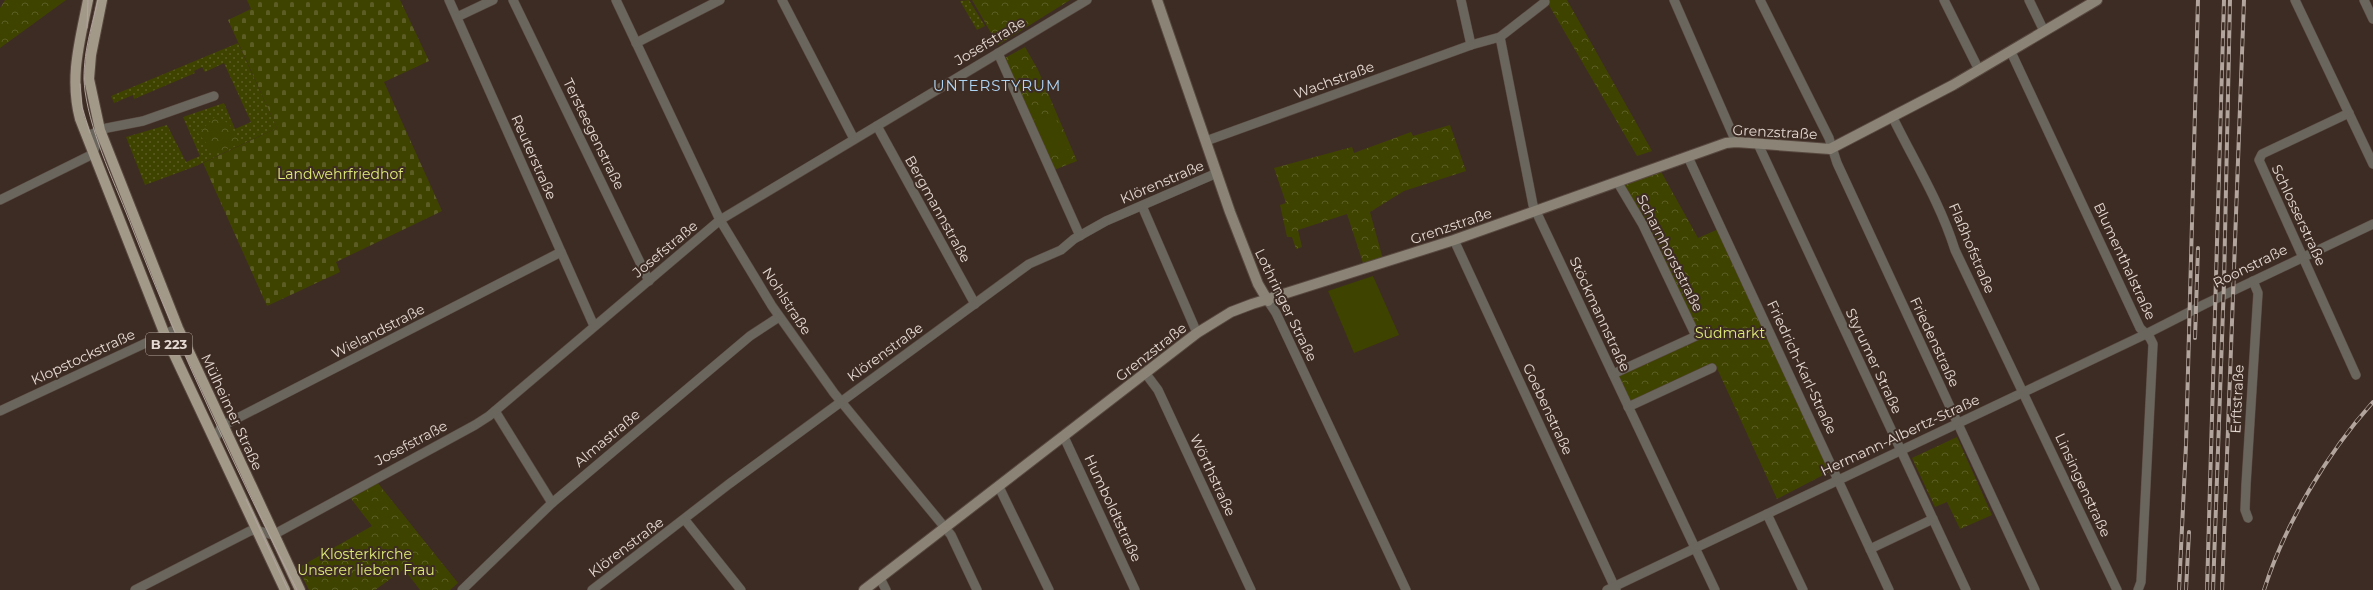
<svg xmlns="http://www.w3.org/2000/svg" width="2373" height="590" viewBox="0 0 2373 590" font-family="Montserrat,sans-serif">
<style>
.grass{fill:url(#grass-dots)}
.cemetery{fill:url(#cemetery-stones)}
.park{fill:url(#park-crowns)}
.pitch{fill:#3f4300}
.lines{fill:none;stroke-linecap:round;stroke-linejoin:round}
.street-casing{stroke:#58483f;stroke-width:10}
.secondary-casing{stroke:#58483f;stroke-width:12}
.primary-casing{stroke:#58483f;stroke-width:12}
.street{stroke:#6a665e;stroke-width:9}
.secondary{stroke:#8a8376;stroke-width:10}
.primary{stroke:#a39989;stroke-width:10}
.tram{stroke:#b2a59e;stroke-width:1}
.rail-casing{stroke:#b2a59e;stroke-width:4}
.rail{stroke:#3d2c23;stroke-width:2.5;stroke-dasharray:8;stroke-linecap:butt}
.labels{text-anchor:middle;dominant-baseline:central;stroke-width:4;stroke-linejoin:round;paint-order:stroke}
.shield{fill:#3d2c23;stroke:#b2a49e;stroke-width:1}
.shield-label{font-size:13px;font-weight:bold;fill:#e4d8d2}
.street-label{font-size:14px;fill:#e4d8d2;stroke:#3d2c23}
.park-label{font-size:14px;fill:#dfea78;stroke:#3d2c23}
.neighbourhood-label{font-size:15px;letter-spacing:1px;fill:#afd5f5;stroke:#3d2c23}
</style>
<defs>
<pattern id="grass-dots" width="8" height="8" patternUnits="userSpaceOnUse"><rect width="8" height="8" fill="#3f4300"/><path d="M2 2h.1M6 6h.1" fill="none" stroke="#5b5d24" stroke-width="1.8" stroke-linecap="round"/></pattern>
<pattern id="cemetery-stones" width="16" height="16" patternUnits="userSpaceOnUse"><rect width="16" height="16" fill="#3f4300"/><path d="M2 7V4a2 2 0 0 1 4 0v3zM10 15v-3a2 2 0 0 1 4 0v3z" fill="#5b5d24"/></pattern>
<pattern id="park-crowns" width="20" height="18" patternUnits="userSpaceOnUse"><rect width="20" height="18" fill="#3f4300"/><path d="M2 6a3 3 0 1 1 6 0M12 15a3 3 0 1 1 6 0" fill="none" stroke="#5b5d24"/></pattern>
</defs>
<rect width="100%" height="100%" fill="#3d2c23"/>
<g class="grass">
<path d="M969,0L985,26L977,30L960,1Z"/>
<path d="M238,43L277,128L196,166L145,185L126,137L167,125L186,162L200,156L183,117L224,103L235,129L251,122L224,63L205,72L202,67L194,71L195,73L134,99L133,95L114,103L111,96Z"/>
</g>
<path class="cemetery" d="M247,0H400L429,61L384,82L442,211L336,262L340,272L267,306L203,163L277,128L228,20L251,9Z"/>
<g class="park">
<path d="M5,0H66L0,48V8Z"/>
<path d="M972,0H1070L998,45Z"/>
<path d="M1546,0H1567L1652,151L1637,156Z"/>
<path d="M1025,47L1038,70L1077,161L1054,170L1005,58Z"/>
<path d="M217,115L230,125L241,143L215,154L198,133Z"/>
<path d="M1450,125L1466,171L1404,191L1370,212L1384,263L1365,269L1347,214L1298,230L1302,247L1296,249L1292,237H1287L1280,205L1286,203L1274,168L1352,147L1354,153L1411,132L1413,136Z"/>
<path d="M1659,168L1698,238L1721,228L1829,472L1777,499L1715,364L1632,405L1613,374L1696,336L1618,183Z"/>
<path d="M1957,437L1992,515L1960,529L1947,502L1935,507L1912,458Z"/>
<path d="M377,482L458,583L450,590H420L404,569L375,590H309L298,568L372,526L349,496Z"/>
</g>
<g class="pitch">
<path d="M1053,112L1069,149L1050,157L1034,120Z"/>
<path d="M1373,276L1399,335L1354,353L1328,291Z"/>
</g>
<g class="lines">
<g class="street-casing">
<g id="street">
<path d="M449,0L594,326"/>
<path d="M513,0L649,281"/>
<path d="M616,0L720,220L772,306L834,393L951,535L977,590"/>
<path d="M782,0L854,139"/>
<path d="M1461,0L1471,45L1500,37L1533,205L1715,590"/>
<path d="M1674,0L1736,142"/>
<path d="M1760,0L1829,138L1837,163L2035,590"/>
<path d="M1944,0L1979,70"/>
<path d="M2029,0L2044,31"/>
<path d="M2295,0L2373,164"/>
<path d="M2364,0L2373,19"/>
<path d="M457,17L493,0"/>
<path d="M1500,37L1545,2"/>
<path d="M636,43L720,0"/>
<path d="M2011,52L2140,328L2150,338L2153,344L2141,582L2138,590"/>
<path d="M998,53L1080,236"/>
<path d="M2349,113L2262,154L2259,160L2356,375"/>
<path d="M1892,116C1914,161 1940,202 1955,250L2117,590"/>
<path d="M877,126L975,304"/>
<path d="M87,136L107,128L143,121L214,96"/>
<path d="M1206,141L1471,45"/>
<path d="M1758,144L1966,590"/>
<path d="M1688,157L1889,590"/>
<path d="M0,200L93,154L100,130"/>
<path d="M1142,206L1197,333"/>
<path d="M1454,240L1616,590"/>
<path d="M1268,301L1276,313L1406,590"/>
<path d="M1146,374L1158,390L1251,590"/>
<path d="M1613,374L1696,336L1643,225L1618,183"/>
<path d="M1628,407L1712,368"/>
<path d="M0,411L178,328"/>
<path d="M495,411L552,503"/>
<path d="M1064,437L1135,590"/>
<path d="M214,440L222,426L561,252"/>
<path d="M999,487L1049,590"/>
<path d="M1767,514L1803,590"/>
<path d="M2248,518L2245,510L2246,485L2258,293L2253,281"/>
<path d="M685,520L741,590"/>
<path d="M1870,549L1933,519"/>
<path d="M880,578L886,590"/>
<path d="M135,590L250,531L256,530L273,535L475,425L489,416L720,220L1087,0"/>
<path d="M462,590L552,503L750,336L779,317"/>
<path d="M592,590L729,484L1029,264L1061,250L1074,239L1106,221L1217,173"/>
<path d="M1607,590L2146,334L2205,304L2373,224"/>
</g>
</g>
<g class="secondary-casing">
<g id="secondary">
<path d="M1157,0L1230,212L1258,284L1268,301"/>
<path d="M864,590L1197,333L1231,312L1252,304L1454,240L1726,143L1736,142L1830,149L1953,85L2097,0"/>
</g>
</g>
<g class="primary-casing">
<g id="primary">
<path d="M88,0C80,41 69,77 80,119L165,335L285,590"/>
<path d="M102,0L91,55L89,79L100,130L178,328L300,590"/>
</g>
</g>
<use href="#street" class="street"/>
<use href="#secondary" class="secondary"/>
<use href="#primary" class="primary"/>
<g class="tram">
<path d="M98,0C91,30 81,60 85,91C92,139 116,185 133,230C181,353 237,472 297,590"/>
<path d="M87,28L88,0"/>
<path d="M80,84L82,107L90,133"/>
<path d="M246,499L288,590"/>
</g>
<g class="rail-casing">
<g id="rail">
<path d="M2195,338L2198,248"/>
<path d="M2179,590L2186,445L2198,0"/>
<path d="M2186,590L2189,532"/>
<path d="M2207,590L2224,0"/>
<path d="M2213,590L2224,282L2230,0"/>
<path d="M2222,590L2244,0"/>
<path d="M2264,590C2285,524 2327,453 2373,402"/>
</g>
</g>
<use href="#rail" class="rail"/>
</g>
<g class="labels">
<rect class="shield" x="146" y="333" width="46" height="22" rx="3"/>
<g class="shield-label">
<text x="169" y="344">B 223</text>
</g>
<g class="street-label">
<text transform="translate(990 41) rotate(-31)">Josefstraße</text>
<text transform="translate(1334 80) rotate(-20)">Wachstraße</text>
<text transform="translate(1775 132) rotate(3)">Grenzstraße</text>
<text transform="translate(594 134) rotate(64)">Tersteegenstraße</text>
<text transform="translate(534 157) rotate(66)">Reuterstraße</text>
<text transform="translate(1162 182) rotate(-23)">Klörenstraße</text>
<text transform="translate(938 209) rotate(61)">Bergmannstraße</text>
<text transform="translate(2299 215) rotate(65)">Schlosserstraße</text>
<text transform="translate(1451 226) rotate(-19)">Grenzstraße</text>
<text transform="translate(1972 248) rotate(67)">Flaßhofstraße</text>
<text transform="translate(665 249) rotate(-40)">Josefstraße</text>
<text transform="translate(1670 253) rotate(63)">Scharnhorststraße</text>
<text transform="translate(2125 261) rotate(65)">Blumenthalstraße</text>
<text transform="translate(2250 266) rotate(-26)">Roonstraße</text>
<text transform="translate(787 301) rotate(57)">Nohlstraße</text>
<text transform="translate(1286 305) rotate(64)">Lothringer Straße</text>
<text transform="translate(1600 314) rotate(65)">Stöckmannstraße</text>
<text transform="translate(378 331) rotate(-27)">Wielandstraße</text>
<text transform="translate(1935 342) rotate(65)">Friedenstraße</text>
<text transform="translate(885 352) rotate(-36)">Klörenstraße</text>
<text transform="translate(1151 352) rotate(-38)">Grenzstraße</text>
<text transform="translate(83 357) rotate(-25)">Klopstockstraße</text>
<text transform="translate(1874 361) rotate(65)">Styrumer Straße</text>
<text transform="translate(1802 367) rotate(65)">Friedrich-Karl-Straße</text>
<text transform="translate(2237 399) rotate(-87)">Erftstraße</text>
<text transform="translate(1548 409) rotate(65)">Goebenstraße</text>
<text transform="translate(232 412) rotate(65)">Mülheimer Straße</text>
<text transform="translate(1900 435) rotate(-25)">Hermann-Albertz-Straße</text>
<text transform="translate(607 438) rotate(-40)">Almastraße</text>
<text transform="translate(411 443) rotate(-28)">Josefstraße</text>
<text transform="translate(1213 475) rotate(65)">Wörthstraße</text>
<text transform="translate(2083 485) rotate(65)">Linsingenstraße</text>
<text transform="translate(1113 508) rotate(65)">Humboldtstraße</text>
<text transform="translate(626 547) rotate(-37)">Klörenstraße</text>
</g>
<g class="park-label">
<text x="340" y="174">Landwehrfriedhof</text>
<text x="1730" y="333">Südmarkt</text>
<text x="366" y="554">Klosterkirche<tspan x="366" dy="16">Unserer lieben Frau</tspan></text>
</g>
<g class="neighbourhood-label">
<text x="997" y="85">UNTERSTYRUM</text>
</g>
</g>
</svg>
